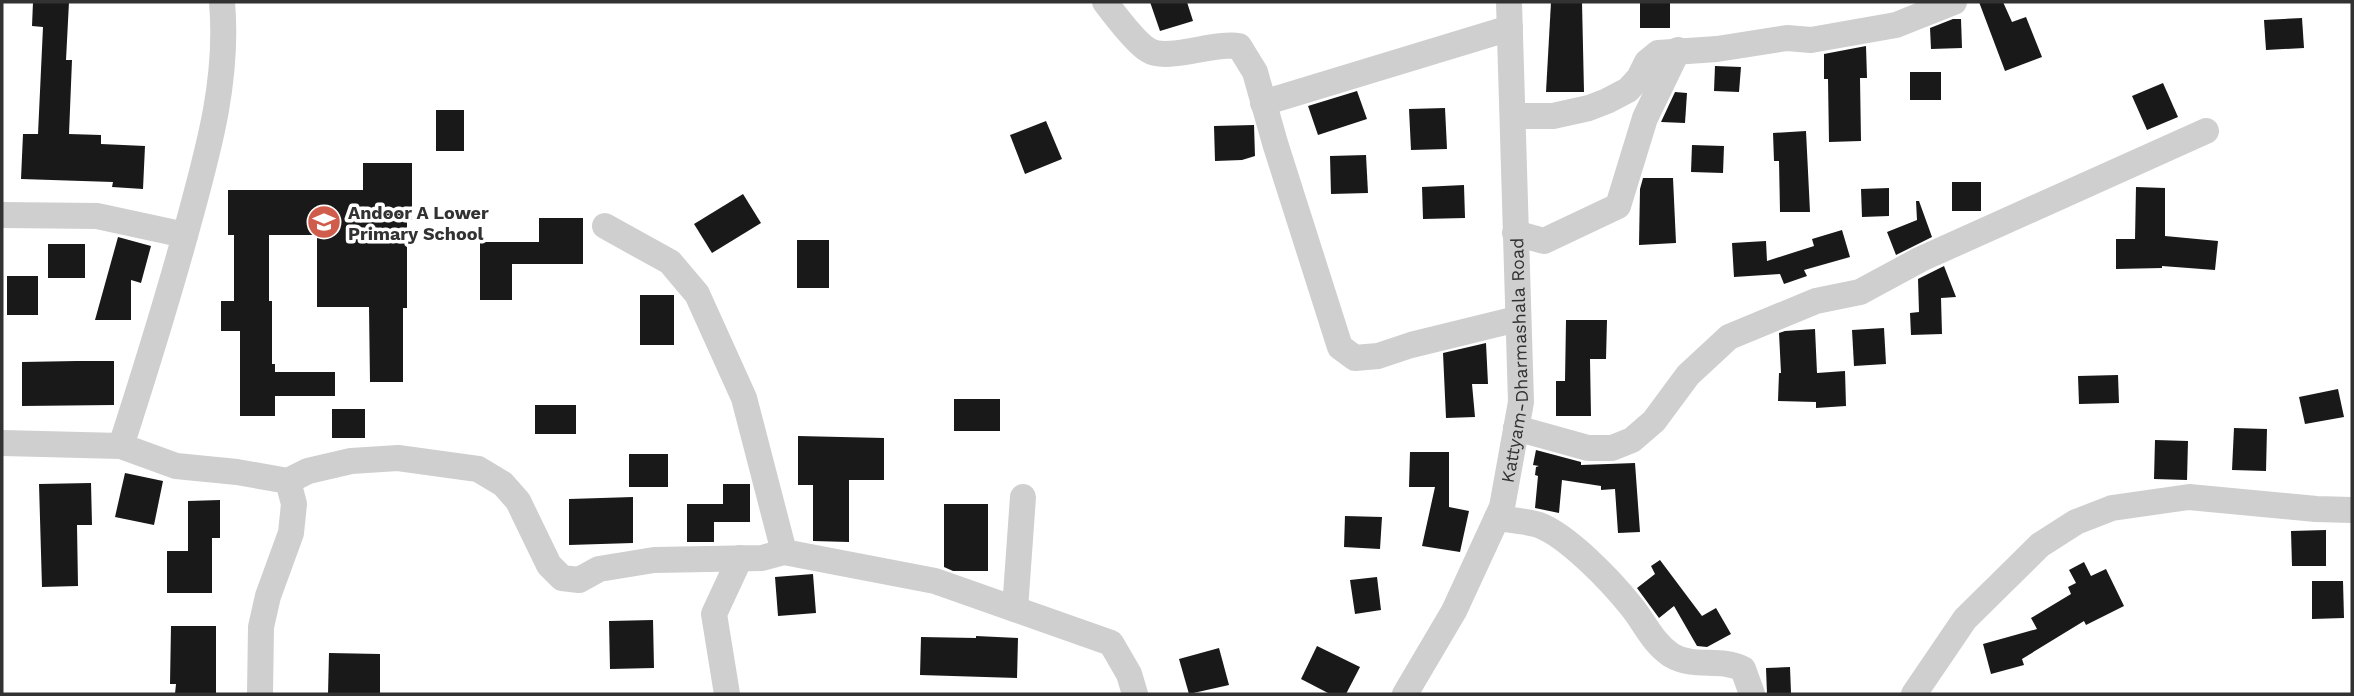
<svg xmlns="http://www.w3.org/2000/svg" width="2354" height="696" viewBox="0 0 2354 696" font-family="'Work Sans',sans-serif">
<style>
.building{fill:#191919}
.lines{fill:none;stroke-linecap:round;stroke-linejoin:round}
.street{stroke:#cfcfcf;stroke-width:26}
.labels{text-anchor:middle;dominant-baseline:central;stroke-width:7;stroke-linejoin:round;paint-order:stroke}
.poi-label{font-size:18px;font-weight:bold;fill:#323232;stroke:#fff;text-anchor:start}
.street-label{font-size:18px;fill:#323232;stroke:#fff}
</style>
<rect width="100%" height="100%" fill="#fff"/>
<g class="building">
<path d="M33,2H69L66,60H72L69,134L101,135V144L145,146L143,189L112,187L113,182L21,179L23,134H38L43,27L32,26Z"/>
<path d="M1150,2H1187L1193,21L1160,31Z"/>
<path d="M1551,2H1582L1584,92H1546Z"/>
<rect x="1640" y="2" width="30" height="26"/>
<path d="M1979,2H2003L2012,22L2026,17L2042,57L2005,71Z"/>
<path d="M2302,18L2304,48L2266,50L2264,20Z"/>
<path d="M1953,19H1961L1962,48L1931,49L1930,28Z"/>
<path d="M1866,46L1867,78H1860L1861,141L1829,142L1828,79H1824V54Z"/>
<path d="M1715,66L1741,67L1739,92L1714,91Z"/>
<rect x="1910" y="72" width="31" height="28"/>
<path d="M2163,83L2178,117L2147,130L2132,96Z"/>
<path d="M1357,91L1367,119L1318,135L1308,106Z"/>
<path d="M1675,92L1687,93L1685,123L1661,122Z"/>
<path d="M1445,108L1447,149L1411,150L1409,109Z"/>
<rect x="436" y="110" width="28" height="41"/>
<path d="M1046,121L1062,159L1025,174L1010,135Z"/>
<path d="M1254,125L1255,156L1242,160L1215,161L1214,126Z"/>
<path d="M1806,131L1810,212H1780L1779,161H1774L1773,133Z"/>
<path d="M1692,145L1724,146L1723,173L1691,172Z"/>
<path d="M1366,155L1368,193L1331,194L1330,156Z"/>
<path d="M363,163H412V220H407V308H403V382H370L369,307H317V235H269V301H272V364H275V372H335V396H275V416H240V331H221V301H234V235H228V190H363Z"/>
<path d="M1643,178H1673L1676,243L1639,245L1640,189Z"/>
<rect x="1952" y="182" width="29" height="29"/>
<path d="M1464,185L1465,218L1423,219L1422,187Z"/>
<path d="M2136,187L2165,188V236L2218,241L2215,270L2162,266V268L2116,269V239H2135Z"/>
<path d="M1889,188V216L1862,217L1861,189Z"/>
<path d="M743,194L761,223L712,253L694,224Z"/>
<path d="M1916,201H1919L1932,237L1896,255L1887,232L1917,220Z"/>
<path d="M539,218H583V264H512V300H480V242H539Z"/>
<path d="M1842,230L1850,257L1804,270L1807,276L1784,284L1780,274L1734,277L1732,243L1766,241L1767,261L1814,246L1812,239Z"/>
<path d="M118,237L151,246L141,283L131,280V320H95Z"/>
<rect x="797" y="240" width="32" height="48"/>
<rect x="48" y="244" width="37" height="34"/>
<path d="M1944,266L1956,297L1941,298L1942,334L1911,335L1910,313L1919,312L1918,279Z"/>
<rect x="7" y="276" width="31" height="39"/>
<rect x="640" y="295" width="34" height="50"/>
<path d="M1566,320H1607L1606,359H1590L1591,416H1556V381H1565Z"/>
<path d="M1884,328L1886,364L1854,366L1852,330Z"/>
<path d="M1815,329L1817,373L1845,371L1846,406L1816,408V402L1778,401L1779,373H1781L1779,333L1785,331Z"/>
<path d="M1486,343L1488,384H1472L1475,417L1446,418L1443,353Z"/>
<path d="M77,361H114V405L22,406V362Z"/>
<path d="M2118,375L2119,403L2079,404L2078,376Z"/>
<path d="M2338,389L2344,417L2305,424L2299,397Z"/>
<rect x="954" y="399" width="46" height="32"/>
<rect x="535" y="405" width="41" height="29"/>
<rect x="332" y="409" width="33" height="29"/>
<path d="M2234,428L2267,429L2266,471L2232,470Z"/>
<path d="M798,436L884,438V480H849V542L813,541V485H798Z"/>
<path d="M2155,440L2188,441L2187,480L2154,479Z"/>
<path d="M1536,450L1581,462V465L1635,463L1640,532L1618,533L1615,489L1601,490V486L1562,480L1559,513L1535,508L1538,476L1535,475L1536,467L1539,466L1533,465Z"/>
<path d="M1410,452H1449V507L1469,511L1460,552L1422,546L1435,487H1409Z"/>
<rect x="629" y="454" width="39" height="33"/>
<path d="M125,473L163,481L154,525L115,517Z"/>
<path d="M91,483L92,525H77L78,586L42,587L39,484Z"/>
<path d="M723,484H750V522H714V542H687V504H723Z"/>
<path d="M633,497V543L569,545V499Z"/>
<path d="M220,500V538H212V593H167V551H188V501Z"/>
<path d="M944,504H988V571H953L944,567Z"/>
<path d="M1345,516L1382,517L1380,549L1344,547Z"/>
<path d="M2326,530V566H2292L2291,531Z"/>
<path d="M1660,560L1702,616L1716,608L1731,634L1707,647L1697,646L1674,606L1659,618L1637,588L1655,574L1651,566Z"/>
<path d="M2084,562L2091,576L2106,569L2124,606L2086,625L2084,621L2022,659L2024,665L1991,674L1983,644L2037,629L2031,618L2071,594L2068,587L2076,583L2069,570Z"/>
<path d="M813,574L816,613L778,616L775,577Z"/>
<path d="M1377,577L1381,610L1355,614L1350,580Z"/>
<path d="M2312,581H2343L2344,618L2312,619Z"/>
<path d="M653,620L654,668L610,669L609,621Z"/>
<path d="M171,626H216V694H175L176,684H170Z"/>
<path d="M976,636L1018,638L1017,678L920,675L921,637L976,638Z"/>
<path d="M1317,646L1360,667L1346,694H1330L1301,679Z"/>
<path d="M1219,648L1229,685L1189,694L1179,659Z"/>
<path d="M329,653L380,654V694H328Z"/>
<path d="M1790,667L1791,693L1767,694L1766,668Z"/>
</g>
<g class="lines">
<g class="street">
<path d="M222,2C229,82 207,155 186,232C166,304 144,375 121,446L176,466L237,472L288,481L294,504L291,533L268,596L261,627L260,694"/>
<path d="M1105,2C1114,14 1136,43 1148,50C1167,62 1213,42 1239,46L1255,72L1275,143L1340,347L1355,358L1378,356L1411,345L1517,319"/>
<path d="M1263,103L1510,28"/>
<path d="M1513,116H1553L1589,108L1607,101L1628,90L1639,78L1647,62L1658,53L1717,49L1787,38L1811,40L1896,25L1954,2"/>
<path d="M2,215L97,216L185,235"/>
<path d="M605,226L670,262L697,294L744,398L784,552"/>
<path d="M1515,233L1544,241L1618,206L1645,118L1678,50"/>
<path d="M1516,428L1588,448H1612L1632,440L1654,421L1688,375L1729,337L1816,301L1860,292L1921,259L2206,131"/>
<path d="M2,443L121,446"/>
<path d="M288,481L308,471L351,461L398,458L478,469L503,484L518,501L549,565L562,578L579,580L599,569L654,560L762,558L784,552L935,581L1111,643L1129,674L1135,694"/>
<path d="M1497,518C1510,520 1526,521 1539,525C1568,536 1611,581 1631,606C1645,623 1652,642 1671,655C1694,669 1720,657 1743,669L1752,694"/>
<path d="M1015,609L1023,497"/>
<path d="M727,694L714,614L740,558"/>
<path id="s1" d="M1405,694L1454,611L1502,507L1521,402L1509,2"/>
<path d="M1914,694L1965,619L2040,545L2076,522L2112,508L2189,497L2316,509L2352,510"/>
</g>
</g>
<defs>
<g id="school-disc" transform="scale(1.75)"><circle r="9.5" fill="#d05d4c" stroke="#fff"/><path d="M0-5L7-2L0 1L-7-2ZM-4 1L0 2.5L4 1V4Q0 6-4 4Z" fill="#fff"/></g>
</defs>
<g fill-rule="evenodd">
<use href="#school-disc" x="324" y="222"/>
</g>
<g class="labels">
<g class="poi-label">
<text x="348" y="212">Andoor A Lower<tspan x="348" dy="21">Primary School</tspan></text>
</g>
<g class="street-label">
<text stroke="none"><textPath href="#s1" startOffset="359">Kattyam-Dharmashala Road</textPath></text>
</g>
</g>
<rect width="2354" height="696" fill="none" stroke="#323232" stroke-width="7"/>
</svg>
